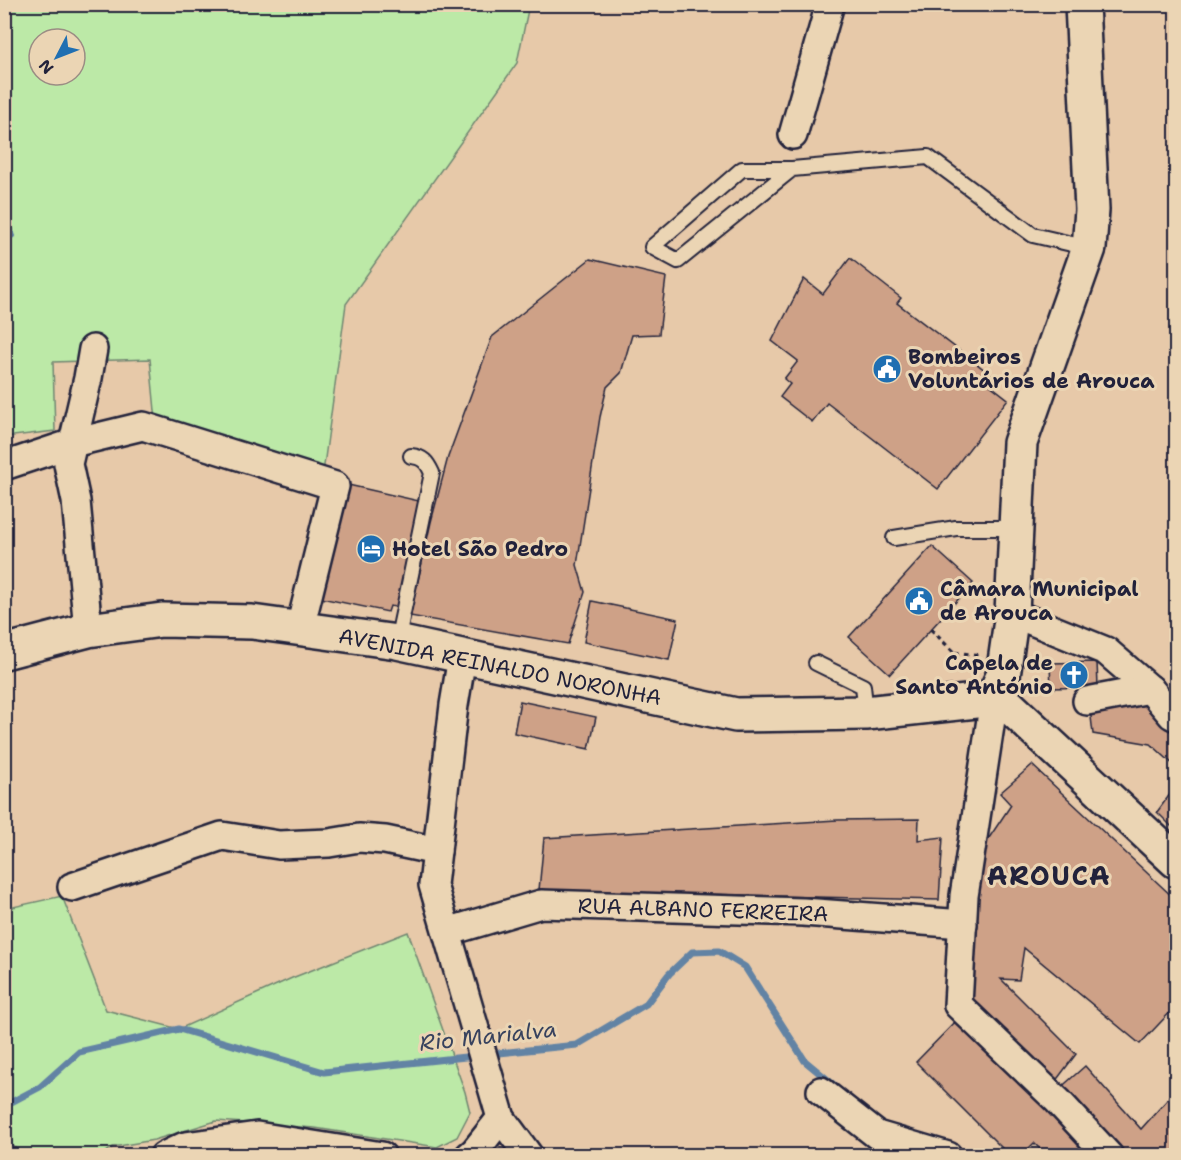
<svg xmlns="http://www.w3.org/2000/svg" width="1181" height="1160" viewBox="0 0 1181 1160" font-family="'Shantell Sans',sans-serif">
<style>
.green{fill:#bce9a7;stroke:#6f8671;stroke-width:1.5;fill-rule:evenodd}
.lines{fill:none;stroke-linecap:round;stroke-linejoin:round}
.stream{stroke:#6283a4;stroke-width:7}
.building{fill:#cea187;stroke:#22223b;stroke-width:1.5}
.service-casing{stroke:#22223b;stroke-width:18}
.minor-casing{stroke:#22223b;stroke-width:32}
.tertiary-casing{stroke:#22223b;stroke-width:38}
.secondary-casing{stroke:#22223b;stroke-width:38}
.path{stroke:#22223b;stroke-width:4;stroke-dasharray:4.5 4.5;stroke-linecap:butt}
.service{stroke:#ebd5b4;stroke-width:14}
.minor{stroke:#ebd5b4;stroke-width:27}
.tertiary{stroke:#ebd5b4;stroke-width:33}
.secondary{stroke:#ebd5b4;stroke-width:33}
.labels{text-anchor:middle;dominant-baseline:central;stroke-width:6;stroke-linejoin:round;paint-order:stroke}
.poi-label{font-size:21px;font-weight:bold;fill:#22223b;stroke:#ebd5b4;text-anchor:start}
.street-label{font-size:21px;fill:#22223b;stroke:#ebd5b4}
.water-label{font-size:22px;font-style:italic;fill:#37425e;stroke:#ebd5b4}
.district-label{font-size:27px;font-weight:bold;letter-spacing:1.5px;fill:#22223b;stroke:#ebd5b4}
</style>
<rect width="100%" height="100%" fill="#e7c9a9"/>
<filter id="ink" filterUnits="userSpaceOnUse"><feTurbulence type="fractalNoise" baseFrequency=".0167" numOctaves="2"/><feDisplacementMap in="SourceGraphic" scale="12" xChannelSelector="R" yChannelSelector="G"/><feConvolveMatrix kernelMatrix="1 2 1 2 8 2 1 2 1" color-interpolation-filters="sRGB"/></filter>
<g filter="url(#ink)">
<g class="green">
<path d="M4,5H529L517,63L346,304L323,473L156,421L150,359L53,362L55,431L5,437ZM39,39H75V75H39Z"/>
<path d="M62,896L106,1010L179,1029L292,978L408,932L465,1092L470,1112L457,1137L437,1147L315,1128L216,1121L154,1140L113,1147L102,1155H25L5,1140L4,909Z"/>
</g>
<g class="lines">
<g class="stream">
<path d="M4,221L12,235"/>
<path d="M489,1054L577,1045L646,1004L669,974L692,952L719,951L745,967L805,1061L834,1085"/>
<path d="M4,1106L40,1087L79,1052L179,1029L324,1072L475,1056"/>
</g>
</g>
<g class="building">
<path d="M850,258L901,298L897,303L994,377L989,384L1008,399L938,489L827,403L812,422L780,397L790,384L784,379L798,361L772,341L804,279L823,294Z"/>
<path d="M590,259L666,277L659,334L632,335L621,373L607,387L600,417L577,565L585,592L568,644L410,616L431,522L448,457L492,337Z"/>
<path d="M344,484L419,501L401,608L390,606L388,612L321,598Z"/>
<path d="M932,546L973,583L890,674L849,637Z"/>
<path d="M592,601L678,619L669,660L584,642Z"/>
<path d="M1097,662L1098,687L1051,688L1050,663Z"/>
<path d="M1147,695L1176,724V767L1151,744L1093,734L1090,708Z"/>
<path d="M520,701L596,717L589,749L514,733Z"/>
<path d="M1032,765L1176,900V1006L1140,1044L1024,948L1019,980L1001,979L1076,1054L1052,1086L967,1009L970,960L983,847L1011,805L1000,793Z"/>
<path d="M1176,786V831L1157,812Z"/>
<path d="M919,819L918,840L943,837L939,900L539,890L544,838L837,820Z"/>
<path d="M960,1017L1099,1156H1047L1034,1143L1021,1156H1010L916,1062Z"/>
<path d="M1085,1066L1141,1129L1176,1090V1156H1116L1057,1091Z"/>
</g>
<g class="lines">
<g class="service-casing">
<g id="service">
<path d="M792,169H742L652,247L678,261L792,169L928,157L1033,235L1089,248"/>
<path d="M894,538L956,528H1017"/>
<path d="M397,642L432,473C427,462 423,457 411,456"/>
<path d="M816,663L863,686L866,713"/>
</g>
</g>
<g class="minor-casing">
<g id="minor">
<path d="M793,135L830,4"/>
<path d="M4,466L73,443L143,426L335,486L300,628"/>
<path d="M1012,613L1106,651L1150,689L1172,715L1176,717"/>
<path d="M88,630L76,501L68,464L88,378L93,349"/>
<path d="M462,657L454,705L433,885L501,1118L529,1156"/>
<path d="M995,693L964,896L958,1005L1058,1101L1109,1156"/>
<path d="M1087,701L1150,689"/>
<path d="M72,887L222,836L279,845L329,843L359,838L385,840L437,851"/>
<path d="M447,932L541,904L803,912L963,924"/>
<path d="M821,1091L877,1135L948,1156"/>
<path d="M164,1156L185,1146L257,1136L382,1156"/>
<path d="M469,1156L475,1151L501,1118"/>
</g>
</g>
<g class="tertiary-casing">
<path id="tertiary" d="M995,693L1003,676L1012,613L1020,443L1089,248L1092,210L1082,4"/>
</g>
<g class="secondary-casing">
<path id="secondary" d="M4,652L88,630L162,620L252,622L397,642L736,715L866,713L985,700L995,693L1176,861"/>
</g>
<g class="path">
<path d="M931,629L955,653L959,674"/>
<path d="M955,653L978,655"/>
</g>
<use href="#service" class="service"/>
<use href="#minor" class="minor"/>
<use href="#tertiary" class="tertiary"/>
<use href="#secondary" class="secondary"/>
</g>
</g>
<defs>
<g id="civic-disc" transform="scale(1.5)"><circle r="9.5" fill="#1f6fb2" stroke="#ebd5b4"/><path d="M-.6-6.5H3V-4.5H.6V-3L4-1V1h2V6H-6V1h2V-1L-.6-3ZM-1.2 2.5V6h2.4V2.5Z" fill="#fff"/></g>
<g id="hotel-disc" transform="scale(1.5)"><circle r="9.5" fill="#1f6fb2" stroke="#ebd5b4"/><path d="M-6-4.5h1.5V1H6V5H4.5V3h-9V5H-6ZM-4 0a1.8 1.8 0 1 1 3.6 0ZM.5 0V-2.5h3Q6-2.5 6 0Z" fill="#fff"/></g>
<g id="church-disc" transform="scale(1.5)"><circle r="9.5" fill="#1f6fb2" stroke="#ebd5b4"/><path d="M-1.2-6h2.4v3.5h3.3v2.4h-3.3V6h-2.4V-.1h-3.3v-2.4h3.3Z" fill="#fff"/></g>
</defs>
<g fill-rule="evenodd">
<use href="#civic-disc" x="887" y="369"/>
<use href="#hotel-disc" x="371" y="549"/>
<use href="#civic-disc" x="919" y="601"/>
<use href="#church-disc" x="1074" y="675"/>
</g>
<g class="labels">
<g class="poi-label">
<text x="908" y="357">Bombeiros<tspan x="908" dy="24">Voluntários de Arouca</tspan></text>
<text x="392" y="549">Hotel São Pedro</text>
<text x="940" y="589">Câmara Municipal<tspan x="940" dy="24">de Arouca</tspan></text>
<text x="1053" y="663" text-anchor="end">Capela de<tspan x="1053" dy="24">Santo António</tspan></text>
</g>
<g class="street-label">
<text transform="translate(500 667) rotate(11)">AVENIDA REINALDO NORONHA</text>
<text transform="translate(703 910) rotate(2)">RUA ALBANO FERREIRA</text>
</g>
<g class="water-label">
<text transform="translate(488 1036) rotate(-6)">Rio Marialva</text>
</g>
<g class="district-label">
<text x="1049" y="875">AROUCA</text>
</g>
</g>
<rect width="1181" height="1160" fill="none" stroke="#ebd5b4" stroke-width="24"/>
<rect x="12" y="12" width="1157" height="1136" fill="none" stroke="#22223b" stroke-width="2" filter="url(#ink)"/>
<g transform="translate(57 57) rotate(228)"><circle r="28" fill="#ebd5b4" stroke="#9b8d84" stroke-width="1.5"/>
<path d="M0-4.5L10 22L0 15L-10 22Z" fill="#1f6fb2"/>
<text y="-9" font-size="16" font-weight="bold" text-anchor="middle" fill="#22223b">N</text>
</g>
</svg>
